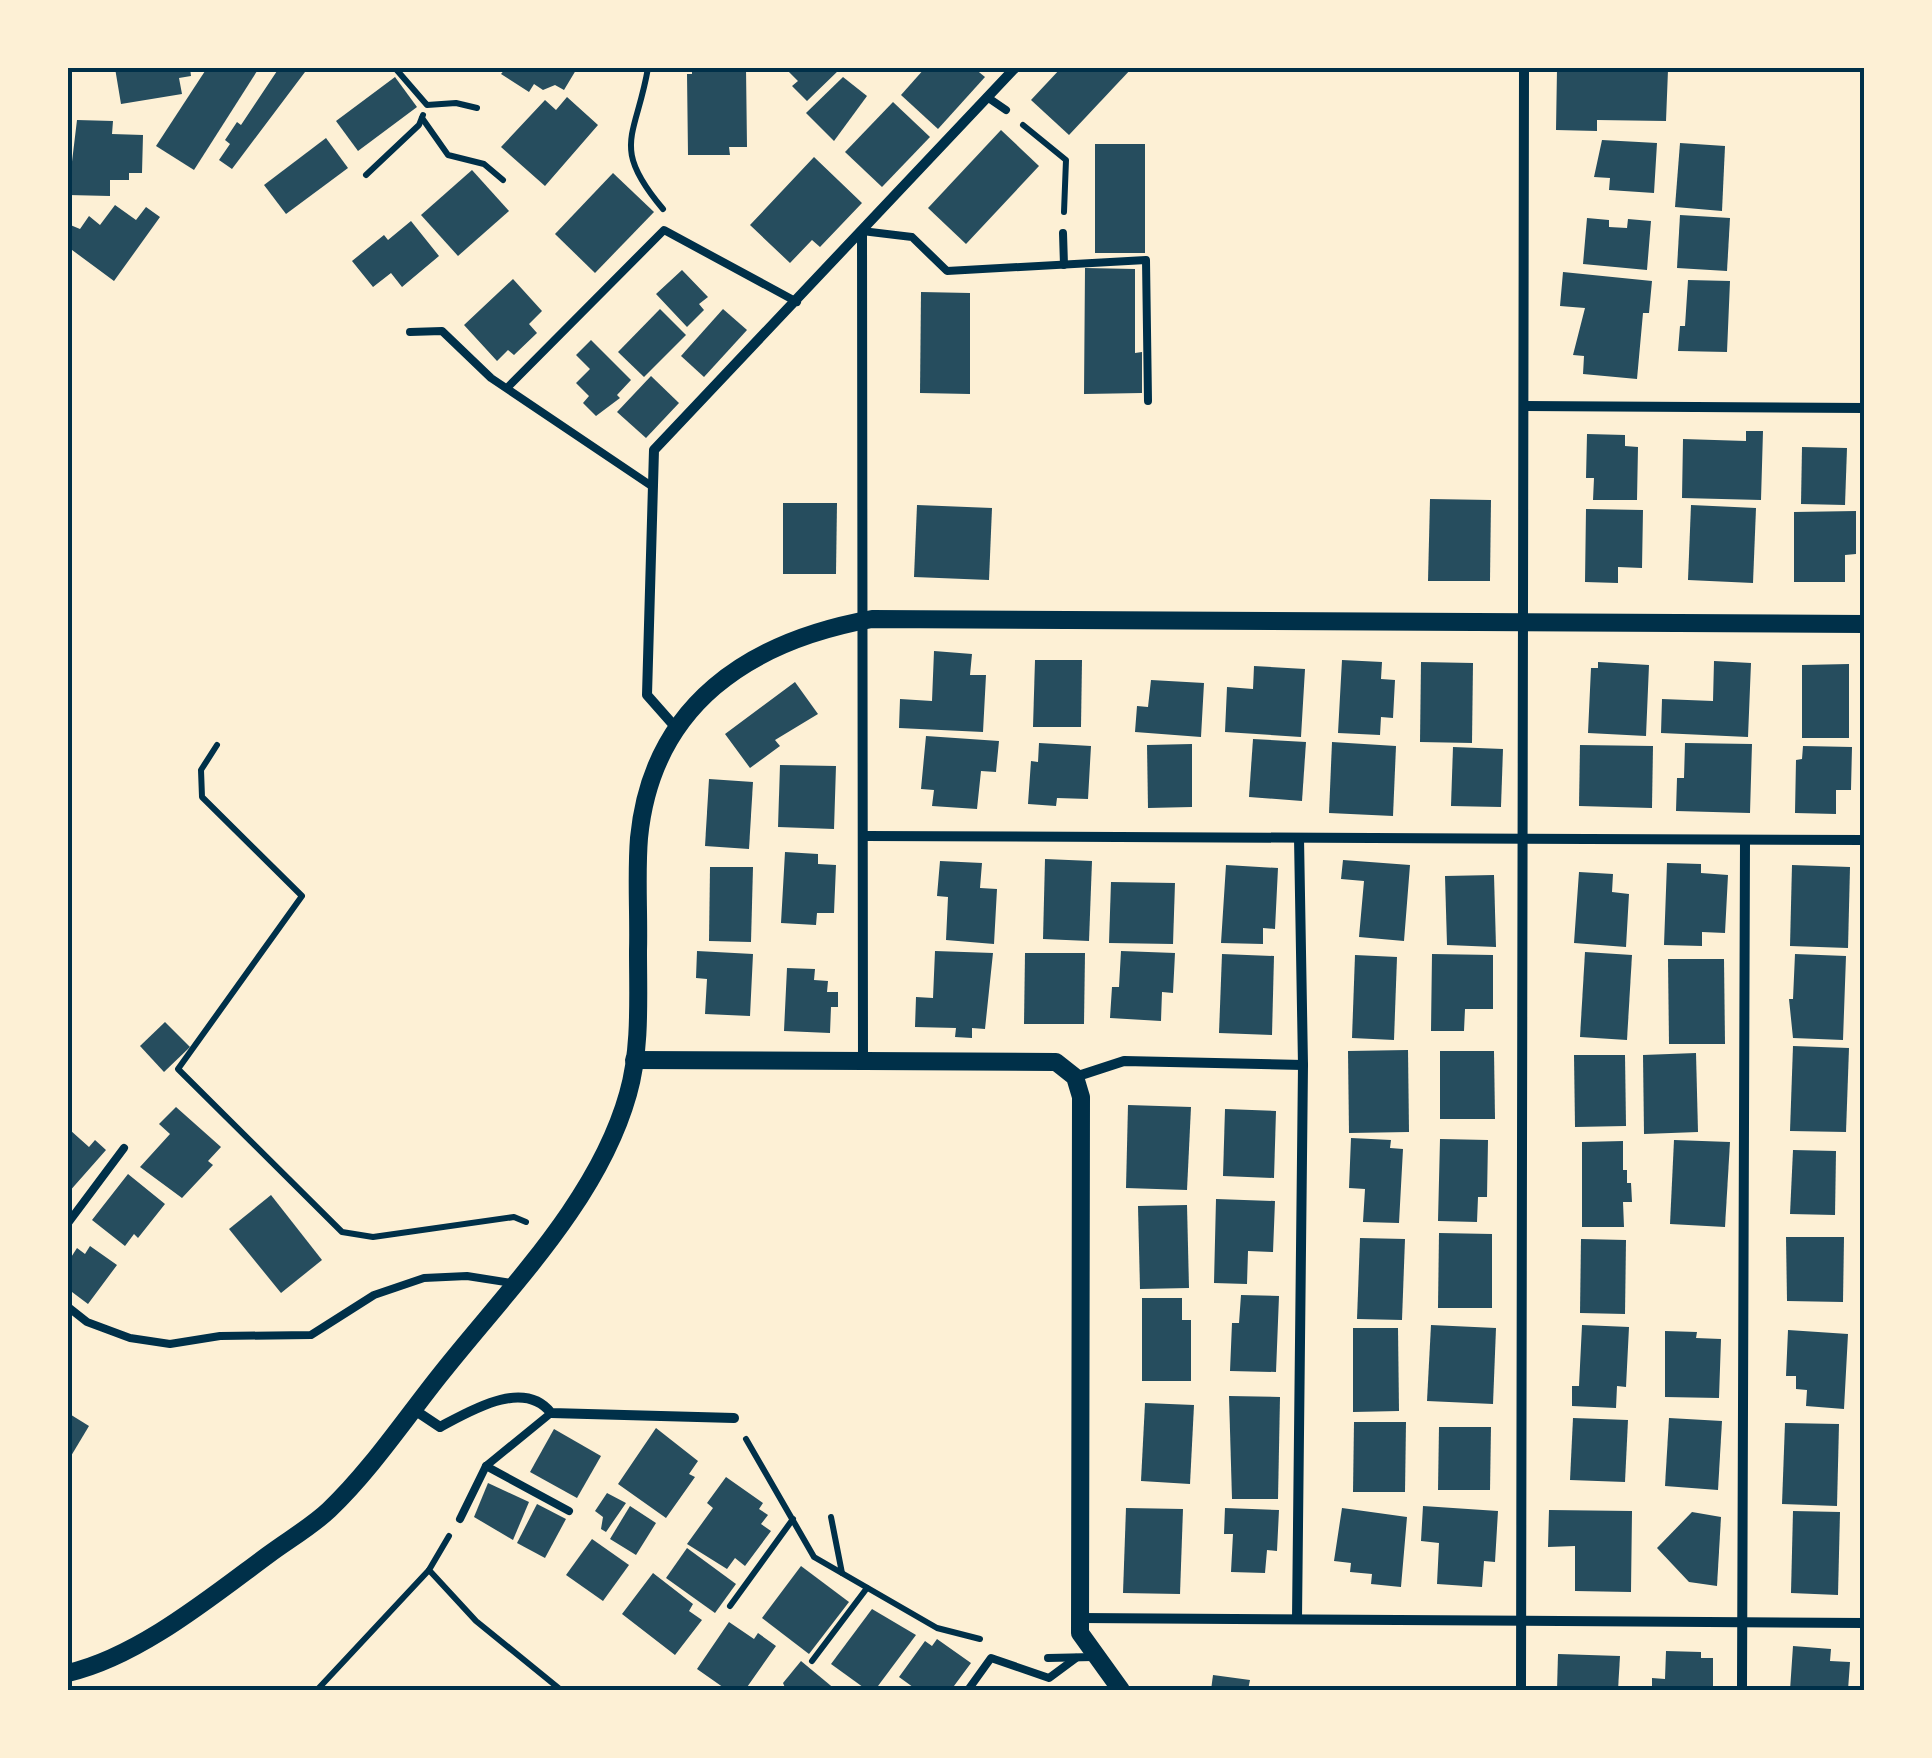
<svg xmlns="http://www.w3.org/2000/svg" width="1932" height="1758" viewBox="0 0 1932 1758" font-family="'Fira Sans Condensed',sans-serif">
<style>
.building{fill:#264d5e}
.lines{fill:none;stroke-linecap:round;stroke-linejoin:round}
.path{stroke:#003049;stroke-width:6}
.service{stroke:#003049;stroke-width:8}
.minor{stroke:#003049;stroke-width:10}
.tertiary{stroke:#003049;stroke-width:18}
.neatline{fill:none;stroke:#003049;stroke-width:4}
</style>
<rect width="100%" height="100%" fill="#fdf0d5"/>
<g class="building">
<path d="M115,68H190L191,76L179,78L182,94L121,104Z"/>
<path d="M207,68H259L194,170L156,146Z"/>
<path d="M279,68H308L232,169L219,160L230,144L225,140L237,122L241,125Z"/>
<path d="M506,68H572L576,70L564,90L555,85L543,90L534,84L529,92L501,74Z"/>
<path d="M692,68H746L747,147H729L730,155H688L687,74H692Z"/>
<path d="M785,68H841L807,101L792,86L798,81Z"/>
<path d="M925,68H974L985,77L938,129L901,95Z"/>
<path d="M1061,68H1132L1069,135L1031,100Z"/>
<path d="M1557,69L1668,70L1666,121L1597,120V131L1556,130Z"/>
<path d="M395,77L417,107L358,151L336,121Z"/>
<path d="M843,77L867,96L834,141L806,113Z"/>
<path d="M567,97L598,125L545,186L501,147L545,100L556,110Z"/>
<path d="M893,102L930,137L882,187L845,152Z"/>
<path d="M77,120L113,121L112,134L143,135L142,173H129V180H110V196L68,195Z"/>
<path d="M1001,130L1039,166L966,244L928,208Z"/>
<path d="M326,138L348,168L286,214L264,185Z"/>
<path d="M1602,140L1657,143L1654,193L1609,190L1610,178L1594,177Z"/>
<path d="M1680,143L1725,146L1722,211L1675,207Z"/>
<rect x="1095" y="144" width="50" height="109"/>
<path d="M814,157L862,203L820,247L812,240L790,263L750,225Z"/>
<path d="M472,170L509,211L458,256L421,215Z"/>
<path d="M613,173L654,212L595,273L555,234Z"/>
<path d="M115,205L136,220L146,207L160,217L114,281L68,247V224L80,229L89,216L100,225Z"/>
<path d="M1680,215L1730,218L1727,271L1677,268Z"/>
<path d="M1587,218L1609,220V227L1627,228L1628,219L1651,221L1647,270L1583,264Z"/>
<path d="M411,221L439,256L402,287L391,273L373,287L352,261L384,235L388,240Z"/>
<path d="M1085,268L1135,269V353L1142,352V393L1084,394Z"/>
<path d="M682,270L708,297L699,304L704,310L687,327L656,294Z"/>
<path d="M1563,272L1652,281L1649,313H1643L1637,379L1583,374L1584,356L1573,355L1585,308L1560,306Z"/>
<path d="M513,279L542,311L529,324L537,333L514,355L508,350L497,361L464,325Z"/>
<path d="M1688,280L1730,281L1727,352L1678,351L1680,326H1685Z"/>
<path d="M921,292L970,293V394L920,393Z"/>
<path d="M660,309L686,335L644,377L618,352Z"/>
<path d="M723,309L747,330L704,377L681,356Z"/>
<path d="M591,340L631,380L617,395L620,398L596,416L583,403L589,396L576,383L590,369L576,355Z"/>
<path d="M651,376L679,403L646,438L617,412Z"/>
<path d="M1746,431H1763L1761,500L1682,498L1683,439L1746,441Z"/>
<path d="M1587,434L1625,435V446L1638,447L1637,500H1593L1594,478H1586Z"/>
<path d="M1802,447L1847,448L1845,505L1801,504Z"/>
<path d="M1430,499L1491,500L1490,581H1428Z"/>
<path d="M783,503H837L836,574H783Z"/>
<path d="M917,505L992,508L989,580L914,577Z"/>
<path d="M1691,505L1756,508L1753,583L1688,580Z"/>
<path d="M1586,509L1643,510L1642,568L1618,567V583L1585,582Z"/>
<path d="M1856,511V554L1845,555V582H1794V512Z"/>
<path d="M934,651L972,654L970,675H986L983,732L899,728L900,699L932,701Z"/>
<path d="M1035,660H1082L1081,727H1033Z"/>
<path d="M1342,660L1382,662L1381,679L1395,680L1393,718L1381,717L1380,735L1338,733Z"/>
<path d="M1714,661L1751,663L1748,737L1661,733L1662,699L1713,701Z"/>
<path d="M1421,662L1473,663L1472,743L1420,742Z"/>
<path d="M1598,662L1649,665L1646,736L1588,733L1591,668H1598Z"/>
<path d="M1849,664V738H1802V665Z"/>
<path d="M1254,666L1305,669L1301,737L1225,732L1227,687L1253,689Z"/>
<path d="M1151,680L1204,683L1201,737L1135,732L1137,706L1148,707Z"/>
<path d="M795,682L818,714L775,740L780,746L750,768L725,734Z"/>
<path d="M926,736L999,741L996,772L981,771L977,809L932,806L934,790L921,789Z"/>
<path d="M1253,739L1306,742L1302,801L1249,797Z"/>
<path d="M1332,742L1396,746L1393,816L1329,813Z"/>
<path d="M1039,743L1091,746L1088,799L1057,798L1056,806L1028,804L1031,761L1038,762Z"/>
<path d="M1685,743L1752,744L1750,813L1676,811L1677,778H1684Z"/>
<path d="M1192,744V807L1148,808L1147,745Z"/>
<path d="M1580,745L1653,746L1652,808L1579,806Z"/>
<path d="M1803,746L1852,747L1851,790H1836V814L1795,813L1796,760L1802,759Z"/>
<path d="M1453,747L1503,749L1501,807L1451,806Z"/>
<path d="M780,765L836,766L834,829L778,827Z"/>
<path d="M709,779L753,782L749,849L705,846Z"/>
<path d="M785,852L818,854V864L836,865L834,913H817L816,925L781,923Z"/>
<path d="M1045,859L1092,861L1089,941L1043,939Z"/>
<path d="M1343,860L1410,865L1404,941L1359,937L1364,881L1341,879Z"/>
<path d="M940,861L982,863L980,888L997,889L994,944L946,940L948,897L937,896Z"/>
<path d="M1667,863L1701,864V873L1728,875L1725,933L1702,932V946L1664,945Z"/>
<path d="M1226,865L1278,868L1275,929L1263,928V944L1221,943Z"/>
<path d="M1792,865L1850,867L1848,948L1790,946Z"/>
<path d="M710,867H753L751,942L709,941Z"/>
<path d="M1579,872L1613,874L1612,892L1629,894L1626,947L1574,943Z"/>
<path d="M1494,875L1496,947L1447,945L1445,876Z"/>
<path d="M1111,882L1175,883L1173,944L1109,943Z"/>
<path d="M697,951L753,954L750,1016L705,1014L707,979L696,978Z"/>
<path d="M935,951L993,953L985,1029L972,1028V1038L955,1037L956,1028L915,1027L916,997L933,998Z"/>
<path d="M1121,951L1175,953L1173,993L1162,992L1161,1021L1110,1018L1112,987H1119Z"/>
<path d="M1585,952L1632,955L1627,1040L1580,1037Z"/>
<path d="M1025,953H1085L1084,1024H1024Z"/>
<path d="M1222,954L1274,956L1272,1035L1219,1033Z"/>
<path d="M1432,954L1493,955V1009H1465L1464,1031H1431Z"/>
<path d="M1795,954L1846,956L1843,1040L1793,1038L1789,999H1793Z"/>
<path d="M1355,955L1397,957L1394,1040L1352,1038Z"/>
<path d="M1668,959H1724L1725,1044H1669Z"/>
<path d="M787,968L815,969L814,980L828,981L827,992H838V1007H831L830,1033L784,1031Z"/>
<path d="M165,1022L190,1047L164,1072L140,1046Z"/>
<path d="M1793,1046L1849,1048L1846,1132L1790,1131Z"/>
<path d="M1408,1050L1409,1132L1349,1133L1348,1051Z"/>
<path d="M1440,1051H1494L1495,1119H1440Z"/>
<path d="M1696,1053L1698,1132L1644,1134L1643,1055Z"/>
<path d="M1574,1055H1625L1626,1126L1575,1127Z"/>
<path d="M1128,1105L1191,1107L1187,1190L1126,1188Z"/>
<path d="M176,1107L221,1147L208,1161L213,1165L182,1198L140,1167L170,1134L159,1124Z"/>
<path d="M1225,1109L1276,1111L1274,1178L1223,1176Z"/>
<path d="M70,1130L89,1147L95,1140L106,1150L68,1193Z"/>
<path d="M1351,1138L1391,1140L1390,1148L1403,1149L1399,1223L1363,1222L1365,1189L1349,1188Z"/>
<path d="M1440,1139L1488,1140L1487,1197H1478L1477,1222L1438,1221Z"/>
<path d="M1674,1140L1730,1142L1725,1227L1670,1224Z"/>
<path d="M1623,1141V1170H1627V1183H1631L1632,1202H1623L1624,1227H1582V1142Z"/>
<path d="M1793,1150L1836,1151L1835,1215L1790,1214Z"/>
<path d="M128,1174L165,1204L138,1238L134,1234L125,1246L92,1220Z"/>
<path d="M271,1195L322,1260L281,1293L229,1229Z"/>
<path d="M1216,1199L1275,1201L1273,1252L1248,1251L1247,1284L1214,1283Z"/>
<path d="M1187,1205L1189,1288L1140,1289L1138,1206Z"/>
<path d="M1439,1233L1492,1234V1308H1438Z"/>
<path d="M1786,1237H1844L1843,1302L1787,1301Z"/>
<path d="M1360,1238L1405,1239L1402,1320L1357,1319Z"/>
<path d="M1581,1239L1626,1240L1625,1314L1580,1313Z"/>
<path d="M90,1246L117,1265L88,1304L68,1289V1262L77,1248L85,1254Z"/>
<path d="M1241,1295L1279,1296L1276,1372L1230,1371L1232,1323H1239Z"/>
<path d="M1142,1298H1182V1320H1191V1381H1142Z"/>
<path d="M1431,1325L1496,1328L1493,1404L1427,1401Z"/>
<path d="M1582,1325L1629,1327L1626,1387L1617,1386L1616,1408L1572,1406V1386H1579Z"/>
<path d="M1353,1328H1398L1399,1411L1353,1412Z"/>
<path d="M1788,1330L1848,1334L1844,1409L1806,1406L1807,1390L1796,1389V1376H1786Z"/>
<path d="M1665,1331L1697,1332L1696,1338L1721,1339L1719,1398L1665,1397Z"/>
<path d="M1229,1396L1280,1397L1278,1499H1232Z"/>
<path d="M1145,1403L1194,1405L1190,1484L1141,1481Z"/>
<path d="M68,1413L89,1426L68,1461Z"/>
<path d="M1573,1418L1628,1420L1625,1482L1570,1480Z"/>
<path d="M1669,1418L1722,1421L1718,1490L1665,1486Z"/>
<path d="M1354,1422H1406L1405,1492H1353Z"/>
<path d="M1785,1423L1839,1424L1837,1506L1782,1504Z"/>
<path d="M1439,1427H1491L1490,1490H1438Z"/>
<path d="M656,1428L698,1461L689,1474L695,1477L666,1518L618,1484Z"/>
<path d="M554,1429L601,1456L577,1498L530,1472Z"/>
<path d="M726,1477L763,1503L759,1509L768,1515L761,1524L771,1531L745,1566L735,1558L727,1569L687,1544L713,1508L707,1503Z"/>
<path d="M488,1483L529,1502L513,1540L474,1517Z"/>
<path d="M607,1493L626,1503L606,1532L601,1529L603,1517L595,1511Z"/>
<path d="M537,1504L566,1519L545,1558L517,1543Z"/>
<path d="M630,1506L656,1523L636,1555L610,1539Z"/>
<path d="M1423,1506L1498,1511L1495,1562L1484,1561L1482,1587L1437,1584L1439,1543L1421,1541Z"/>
<path d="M1126,1508L1183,1509L1180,1594L1123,1593Z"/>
<path d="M1225,1508L1279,1510L1277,1551L1267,1550L1265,1573L1231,1572L1233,1534H1224Z"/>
<path d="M1342,1508L1407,1517L1401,1587L1371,1584L1372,1574L1350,1572L1351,1563L1334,1561Z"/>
<path d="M1549,1510L1632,1511L1631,1592L1575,1591V1546L1548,1547Z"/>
<path d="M1793,1511L1840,1512L1838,1595L1791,1593Z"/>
<path d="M1692,1512L1721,1517L1717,1586L1689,1582L1657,1548Z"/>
<path d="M592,1539L629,1565L603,1601L566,1575Z"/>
<path d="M687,1548L736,1584L715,1613L666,1578Z"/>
<path d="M801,1566L849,1602L809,1654L762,1618Z"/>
<path d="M653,1573L693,1604L689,1611L702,1620L675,1655L622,1614Z"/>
<path d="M872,1609L916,1635L875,1690H867L831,1664Z"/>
<path d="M729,1622L754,1639L758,1633L776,1646L745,1690H727L697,1669Z"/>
<path d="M937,1639L971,1663L951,1690H917L899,1677L925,1641L932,1646Z"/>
<path d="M1793,1646L1831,1649L1830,1661L1850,1662L1848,1690H1790Z"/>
<path d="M1666,1651L1701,1652V1658H1713V1690H1652V1678L1665,1679Z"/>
<path d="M1558,1654L1620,1656L1618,1690H1557Z"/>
<path d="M801,1661L836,1690H786L783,1683Z"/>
<path d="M1213,1675L1250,1680L1248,1690H1211Z"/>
</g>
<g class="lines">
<g class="path">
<path d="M395,68L427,105L456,103L477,108"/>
<path d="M648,68C636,138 610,146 663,209"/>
<path d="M422,118L448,155L484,164L503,180"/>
<path d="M1023,125L1066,160L1064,212"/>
<path d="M366,175L419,125L423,115"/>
<path d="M217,745L201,770L202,797L302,896L178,1069L342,1232L373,1237L514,1217L526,1222"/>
<path d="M746,1439L814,1557L937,1628L980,1639"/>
<path d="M831,1517L842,1573"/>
<path d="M449,1536L429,1570L476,1621L561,1690"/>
<path d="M730,1606L793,1519"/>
<path d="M812,1661L867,1588"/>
<path d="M317,1690L429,1570"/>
</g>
<g class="service">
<path d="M987,97L1006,110"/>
<path d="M862,231L912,237L947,271L1146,260L1148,401"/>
<path d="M1063,233L1064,265"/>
<path d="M410,332L442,331L491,378L653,487"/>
<path d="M509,386L664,230L797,302"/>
<path d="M68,1223L124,1148"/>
<path d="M68,1307L87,1322L130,1338L170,1344L220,1336L311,1335L374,1295L424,1278L467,1276L512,1283"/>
<path d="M486,1466L569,1511"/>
<path d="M460,1519L486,1466L551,1413"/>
<path d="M1048,1658L1093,1657"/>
<path d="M968,1690L991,1658L1049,1678L1076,1658"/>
</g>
<g class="minor">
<path d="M862,231L863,1062"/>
<path d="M1525,406L1864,408"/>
<path d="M677,729L647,695L654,450L1015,68"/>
<path d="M865,836L1864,840"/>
<path d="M1075,1077L1124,1061L1303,1065"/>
<path d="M413,1409L440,1427C470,1411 524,1378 551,1413L734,1418"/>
<path d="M1081,1618L1864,1623"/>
<path d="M1297,1619L1303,1065L1299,838"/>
<path d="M1521,1690L1524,68"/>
<path d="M1742,1690L1745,840"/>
</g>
<g class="tertiary">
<path d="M634,1060L1056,1062L1075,1077L1081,1097L1080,1633L1121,1690"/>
<path d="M68,1673C138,1657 211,1597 268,1555C288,1540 311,1527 329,1510C370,1471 405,1419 440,1375C507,1290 598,1201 628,1094C641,1049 638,998 638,951C639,914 636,875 639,838C652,704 750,641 872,619L1864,624"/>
</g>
</g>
<rect width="1932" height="1758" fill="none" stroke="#fdf0d5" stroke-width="140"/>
<rect x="70" y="70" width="1792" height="1618" class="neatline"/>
</svg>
